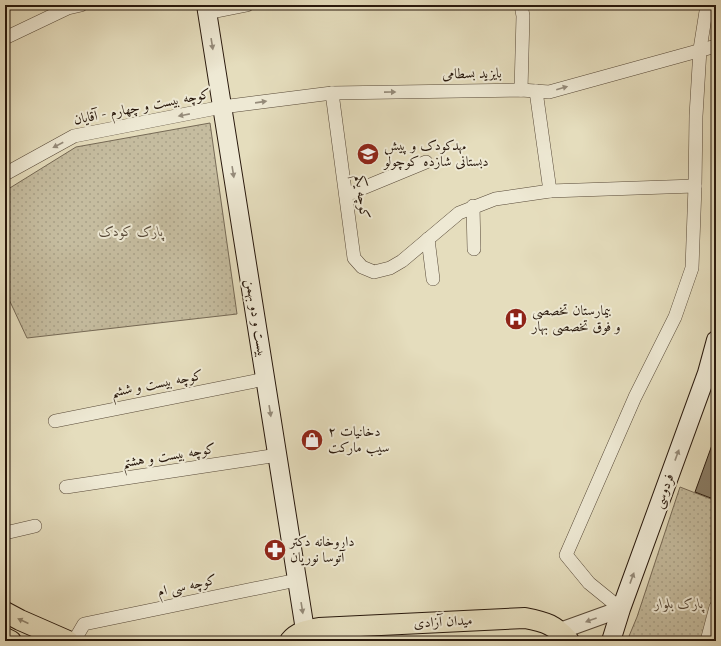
<svg xmlns="http://www.w3.org/2000/svg" width="721" height="646" viewBox="0 0 721 646" font-family="'Old Standard TT',Amiri,serif">
<style>
.grass{fill:url(#grass-tufts);stroke:#766a56}
.park{fill:url(#park-dots);stroke:#766a56}
.building{fill:#8a7e68;stroke:#28180c}
.lines{fill:none;stroke-linecap:round;stroke-linejoin:round}
.minor-casing{stroke:#574938;stroke-width:14}
.tertiary-casing{stroke:#574938;stroke-width:18}
.secondary-casing{stroke:#28180c;stroke-width:20}
.primary-casing{stroke:#28180c;stroke-width:22}
.minor{stroke:#eee9d4;stroke-width:13}
.tertiary{stroke:#eee9d4;stroke-width:16}
.secondary{stroke:#eee9d4;stroke-width:18}
.primary{stroke:#e5ddbd;stroke-width:20}
.oneway{fill:#958b7a}
.oneway2{fill:#90846d}
.labels{text-anchor:middle;dominant-baseline:central;stroke-width:4;stroke-linejoin:round;paint-order:stroke}
.street-label{font-size:14px;fill:#28180c;stroke:#eee9d4}
.poi-label{font-size:14px;fill:#28180c;stroke:#eee9d4;text-anchor:start}
.park-label{font-size:14px;font-style:italic;fill:#574938;stroke:#eee9d4}
</style>
<defs>
<pattern id="grass-tufts" width="24" height="20" patternUnits="userSpaceOnUse"><rect width="24" height="20" fill="#c5bc9f"/><path d="M3 7l-1-3M5 7V3M7 7l1-3M15 17l-1-3M17 17v-4M19 17l1-3" fill="none" stroke="#a9a188"/></pattern>
<pattern id="park-dots" width="8" height="8" patternUnits="userSpaceOnUse"><rect width="8" height="8" fill="#c5bc9f"/><path d="M2 2h.1M6 6h.1" fill="none" stroke="#a9a188" stroke-width="1.8" stroke-linecap="round"/></pattern>
</defs>
<rect width="100%" height="100%" fill="#e5ddbd"/>
<filter id="stains"><feTurbulence type="fractalNoise" baseFrequency=".005" numOctaves="4"/><feColorMatrix values="0 0 0 0 .2 0 0 0 0 .09 0 0 0 0 .02 0 0 0 .5 -.17"/></filter>
<radialGradient id="worn" r=".72"><stop offset=".6" stop-color="#630" stop-opacity="0"/><stop offset="1" stop-color="#630" stop-opacity=".3"/></radialGradient>
<path class="grass" d="M327,640H522L526,641H319Z"/>
<g class="park">
<path d="M210,123L237,314L27,338L6,293L5,286V191L76,147Z"/>
<path d="M680,487L716,501V641H627L637,617Z"/>
</g>
<path class="building" d="M716,434V500L695,492Z"/>
<g class="lines">
<g class="minor-casing">
<g id="minor">
<path d="M521,5L523,16L521,90"/>
<path d="M207,13L247,5"/>
<path d="M5,38L68,8L81,5"/>
<path d="M536,91L550,191"/>
<path d="M332,93L354,258L362,267L374,272L390,268L402,261L459,213L495,199L550,191L695,186"/>
<path d="M5,174L74,136L222,107L332,93L521,90L549,92L716,46"/>
<path d="M346,195L426,162"/>
<path d="M473,206L474,249"/>
<path d="M428,239L433,279"/>
<path d="M55,421L265,379"/>
<path d="M66,487L278,455"/>
<path d="M5,533L35,526"/>
<path d="M621,609L589,583L566,555L635,397L675,317L692,268L695,186L696,116L700,49L707,5"/>
<path d="M74,641L84,624L297,580"/>
<path d="M707,641L716,607"/>
</g>
</g>
<g class="tertiary-casing">
<path id="tertiary" d="M560,631L621,609"/>
</g>
<g class="secondary-casing">
<g id="secondary">
<path d="M206,5L305,630"/>
<path d="M611,641L621,609L707,373L716,340"/>
</g>
</g>
<g class="primary-casing">
<g id="primary">
<path d="M5,612L20,620L68,641"/>
<path d="M5,638L11,641"/>
<path d="M290,641C297,632 308,630 319,628L525,618C546,622 555,625 569,641"/>
</g>
</g>
<use href="#minor" class="minor"/>
<use href="#tertiary" class="tertiary"/>
<use href="#secondary" class="secondary"/>
<use href="#primary" class="primary"/>
</g>
<defs><path id="oneway-solid" d="M-6-.8H1V-3.2L6.5 0L1 3.2V.8H-6Z"/></defs>
<g class="oneway">
<use href="#oneway-solid" transform="translate(212 44) rotate(81)"/>
<use href="#oneway-solid" transform="translate(562 88) rotate(-16)"/>
<use href="#oneway-solid" transform="translate(390 92) rotate(-1)"/>
<use href="#oneway-solid" transform="translate(261 102) rotate(-8)"/>
<use href="#oneway-solid" transform="translate(184 115) rotate(169)"/>
<use href="#oneway-solid" transform="translate(58 145) rotate(152)"/>
<use href="#oneway-solid" transform="translate(233 172) rotate(81)"/>
<use href="#oneway-solid" transform="translate(270 411) rotate(81)"/>
<use href="#oneway-solid" transform="translate(677 455) rotate(-70)"/>
<use href="#oneway-solid" transform="translate(632 578) rotate(-70)"/>
<use href="#oneway-solid" transform="translate(302 608) rotate(81)"/>
<use href="#oneway-solid" transform="translate(591 620) rotate(160)"/>
</g>
<use class="oneway2" href="#oneway-solid" transform="translate(23 621) rotate(-155)"/>
<defs>
<g id="school-disc" transform="scale(1.15)"><circle r="9.5" fill="#8f2418" stroke="#eee9d4"/><path d="M0-5L7-2L0 1L-7-2ZM-4 1L0 2.5L4 1V4Q0 6-4 4Z" fill="#fff"/></g>
<g id="hospital-disc" transform="scale(1.15)"><circle r="9.5" fill="#8f2418" stroke="#eee9d4"/><path d="M-5-5h3v3.5h4V-5h3V5h-3V1.5h-4V5h-3Z" fill="#fff"/></g>
<g id="shop-disc" transform="scale(1.15)"><circle r="9.5" fill="#8f2418" stroke="#eee9d4"/><path d="M-5-2.5h2.3a2.7 3.5 0 0 1 5.4 0H5L5.5 6h-11ZM-1.5-2.5h3a1.5 2.3 0 0 0-3 0Z" fill="#fff"/></g>
<g id="pharmacy-disc" transform="scale(1.15)"><circle r="9.5" fill="#8f2418" stroke="#eee9d4"/><path d="M-2-6h4v4h4v4h-4v4h-4v-4h-4v-4h4Z" fill="#fff"/></g>
</defs>
<g fill-rule="evenodd">
<use href="#school-disc" x="368" y="154"/>
<use href="#hospital-disc" x="516" y="319"/>
<use href="#shop-disc" x="312" y="440"/>
<use href="#pharmacy-disc" x="275" y="550"/>
</g>
<g class="labels">
<g class="street-label">
<text transform="translate(472 74) rotate(-1)">بایزید بسطامی</text>
<text transform="translate(142 107) rotate(-11)">کوچه بیست و چهارم - آقایان</text>
<text transform="translate(362 197) rotate(83)">کوچه یکم</text>
<text transform="translate(256 318) rotate(81)">بیست و دو بهمن</text>
<text transform="translate(157 384) rotate(-11)">کوچه بیست و ششم</text>
<text transform="translate(169 456) rotate(-9)">کوچه بیست و هشتم</text>
<text transform="translate(664 491) rotate(-70)">فردوسی</text>
<text transform="translate(187 586) rotate(-12)">کوچه سی ام</text>
<text transform="translate(443 622) rotate(-3)">میدان آزادی</text>
</g>
<g class="poi-label">
<text x="384" y="146">مهدکودک و پیش<tspan x="384" dy="16">دبستانی شازده کوچولو</tspan></text>
<text x="532" y="311">بیمارستان تخصصی<tspan x="532" dy="16">و فوق تخصصی بهار</tspan></text>
<text x="328" y="432">دخانیات ۲<tspan x="328" dy="16">سیب مارکت</tspan></text>
<text x="290" y="542">داروخانه دکتر<tspan x="290" dy="16">آتوسا نوریان</tspan></text>
</g>
<g class="park-label">
<text x="131" y="232">پارک کودک</text>
<text x="679" y="604">پارک بلوار</text>
</g>
</g>
<rect width="721" height="646" fill="none" stroke="#e5ddbd" stroke-width="20"/>
<rect x="6" y="6" width="709" height="634" fill="none" stroke="#28180c" stroke-width="2"/>
<rect x="10" y="10" width="701" height="626" fill="none" stroke="#28180c"/>
<rect width="100%" height="100%" filter="url(#stains)"/>
<rect width="100%" height="100%" fill="url(#worn)"/>
</svg>
